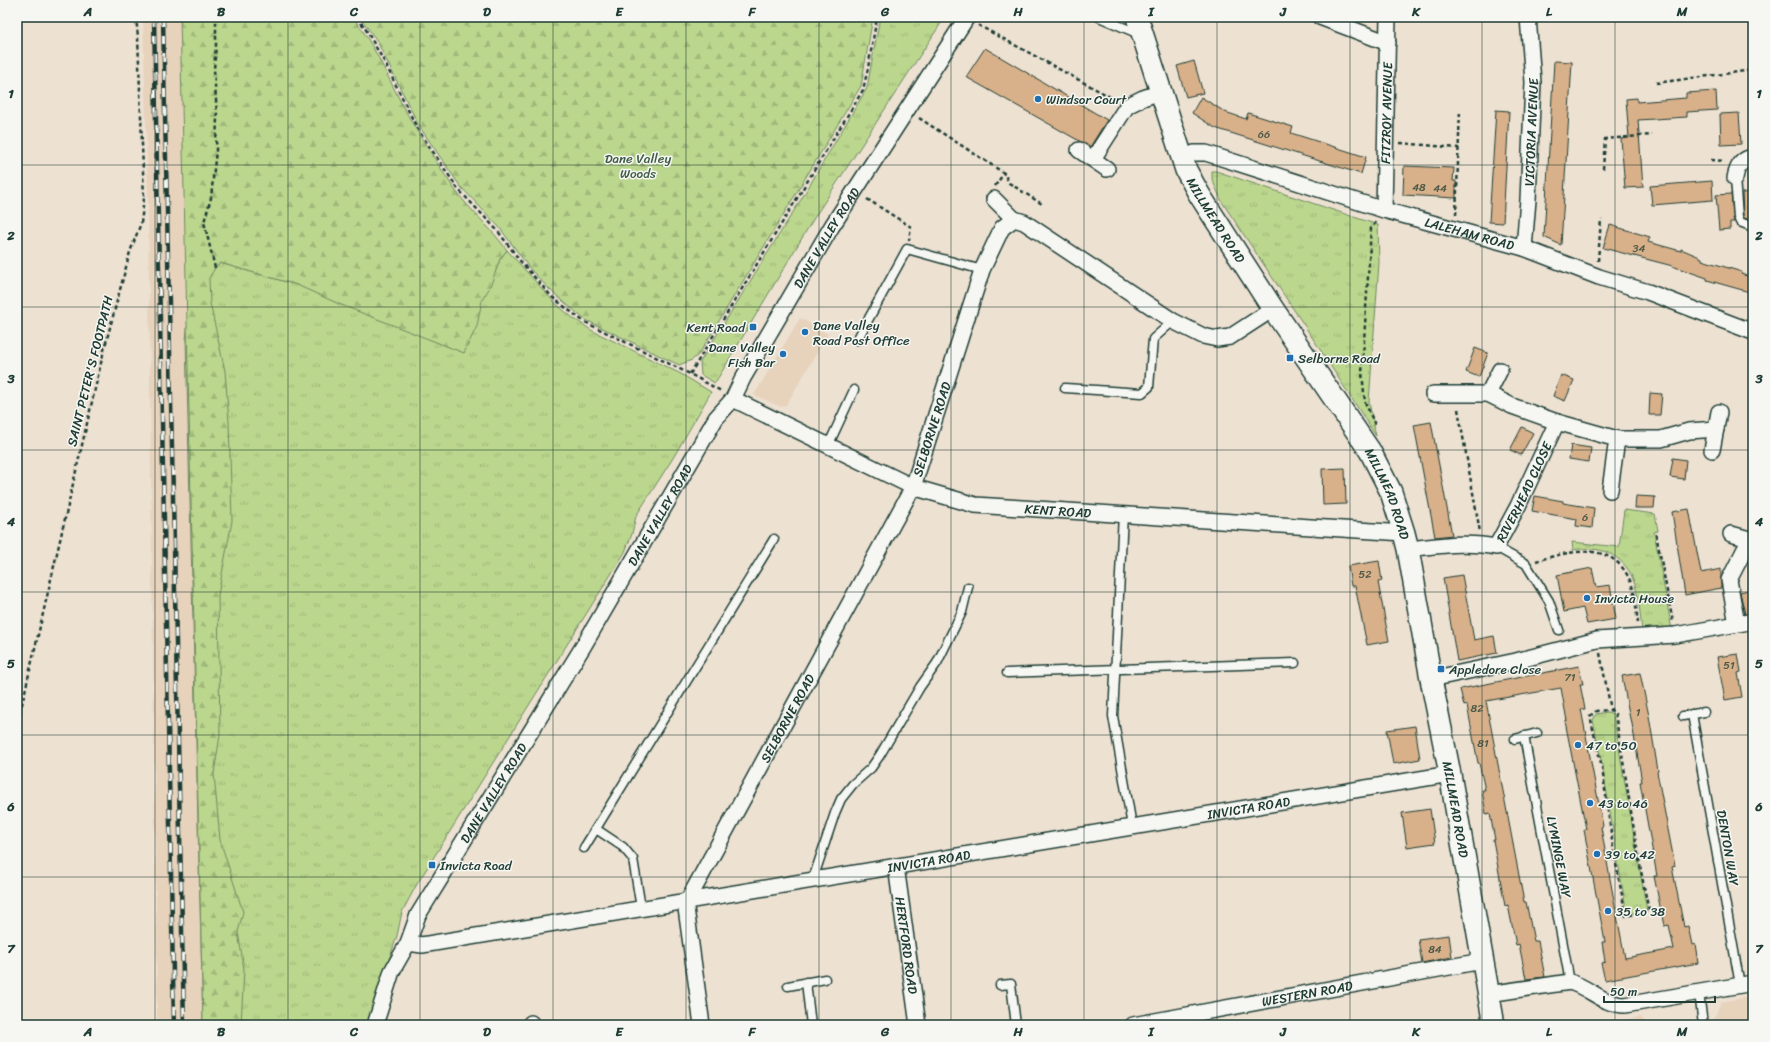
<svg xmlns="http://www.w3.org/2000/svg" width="1770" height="1042" viewBox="0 0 1770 1042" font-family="Sriracha,sans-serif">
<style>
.built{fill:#e7d2bc}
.grass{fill:url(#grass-tufts);stroke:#6d8a60}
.forest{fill:url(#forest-firs);stroke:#6d8a60}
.building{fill:#d8b089;stroke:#1f3d34}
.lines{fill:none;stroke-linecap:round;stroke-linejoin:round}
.lane-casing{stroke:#1f3d34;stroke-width:11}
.street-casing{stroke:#1f3d34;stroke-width:18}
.secondary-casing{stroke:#1f3d34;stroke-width:24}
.path{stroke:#1f3d34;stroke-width:2.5;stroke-dasharray:4 3;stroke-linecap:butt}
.lane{stroke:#f6f6f2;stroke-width:8}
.street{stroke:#f6f6f2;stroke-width:15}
.secondary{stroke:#f6f6f2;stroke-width:21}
.rail-casing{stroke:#1f3d34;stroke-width:4.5}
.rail{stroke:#f6f6f2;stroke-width:3;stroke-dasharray:9;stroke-linecap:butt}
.grid{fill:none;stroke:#1f3d34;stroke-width:1;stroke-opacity:0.55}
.poi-dot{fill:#1f6fb2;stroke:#f6f6f2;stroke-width:1.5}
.labels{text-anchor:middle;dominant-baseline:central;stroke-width:3;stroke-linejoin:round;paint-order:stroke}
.number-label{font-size:11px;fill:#4d5a49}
.poi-label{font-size:13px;fill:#1f3d34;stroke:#f6f6f2;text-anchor:start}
.street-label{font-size:13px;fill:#1f3d34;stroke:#f6f6f2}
.park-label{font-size:13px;fill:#3e5c46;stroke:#f6f6f2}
.neatline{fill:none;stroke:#1f3d34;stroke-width:1.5}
.grid-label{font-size:13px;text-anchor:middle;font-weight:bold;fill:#1f3d34}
</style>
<defs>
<pattern id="grass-tufts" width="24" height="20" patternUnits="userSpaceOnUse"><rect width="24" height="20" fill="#bbd68d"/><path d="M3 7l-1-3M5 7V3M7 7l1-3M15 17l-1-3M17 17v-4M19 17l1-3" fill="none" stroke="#a0b97a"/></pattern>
<pattern id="forest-firs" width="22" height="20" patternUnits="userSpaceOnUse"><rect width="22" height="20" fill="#bbd68d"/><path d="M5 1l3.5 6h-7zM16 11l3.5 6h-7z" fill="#a0b97a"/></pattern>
</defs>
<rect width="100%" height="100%" fill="#ede1d2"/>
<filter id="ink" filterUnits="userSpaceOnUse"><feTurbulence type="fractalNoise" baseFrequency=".025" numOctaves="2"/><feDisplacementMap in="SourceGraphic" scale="8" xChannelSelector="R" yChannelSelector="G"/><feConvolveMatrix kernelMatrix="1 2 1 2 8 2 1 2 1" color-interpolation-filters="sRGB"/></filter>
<g filter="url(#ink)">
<g class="built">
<path d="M143,17H180L203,1025H157L148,196Z"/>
<path d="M800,318L828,334L786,405L781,407L754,395Z"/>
<path d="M1753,996V1025H1680L1714,1019L1721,1002Z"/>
<path d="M1640,1017L1648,1025H1578L1594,1022L1605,1023Z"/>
</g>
<g class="grass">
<path d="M880,17H945L814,218L715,383L701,375L700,362L805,193L867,88Z"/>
<path d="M1212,171H1216L1378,225L1379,263L1369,402L1376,436L1308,331L1222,202L1212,179Z"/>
<path d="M507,250L555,303L573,318L591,330L681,374L711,392L673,458L636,516L632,534L625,552L417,884L402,912L397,936L367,1025H203L186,340L193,269L220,263L297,285L495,273L500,259Z"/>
<path d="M1624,510L1655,514L1658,531L1654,532L1672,630L1642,631C1640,614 1639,595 1633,579C1623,554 1598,545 1573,550L1572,542L1619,547Z"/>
<path d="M1607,712L1613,714L1647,911L1627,914C1615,849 1607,784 1593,720L1596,714Z"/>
</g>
<g class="forest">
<path d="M180,17H353C380,52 394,94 417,131C430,151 442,171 455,190C471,211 491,228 507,250L500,259L490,287L482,300L477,326L464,353L339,304L297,285L220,263L215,268L209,278L210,303L225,371L229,422L232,521L218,595L220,735L214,774L220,840L243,912L238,932L244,969L241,1025H203Z"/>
<path d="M360,17H873L861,86L699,354L692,360L679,365L584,319L550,290L531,270L499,227L460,186L419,126L377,41Z"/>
</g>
<g class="building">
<path d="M985,48L1107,120L1090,147L966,77Z"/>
<path d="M1194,61L1203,93L1186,97L1177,66Z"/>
<path d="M1554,61L1572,62L1561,245L1544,237Z"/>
<path d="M1716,91L1717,110L1687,112V117L1638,120L1643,187L1625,188L1621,139L1629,138L1626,99L1637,98V102L1686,98V93Z"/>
<path d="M1201,97L1225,112L1246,119L1248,113L1293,127L1291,133L1366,157L1361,174L1215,128L1192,113Z"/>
<path d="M1496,110L1509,111L1503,223L1489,222Z"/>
<path d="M1739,113L1741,144L1721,145L1720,114Z"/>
<path d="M1404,166L1454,168L1453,181H1456V198L1403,195Z"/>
<path d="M1712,181L1713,200L1652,205L1650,186Z"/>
<path d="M1753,192V220H1751L1744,218L1743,216L1742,193Z"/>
<path d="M1731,194L1734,222H1730V229L1719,230L1716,195Z"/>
<path d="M1610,225L1650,237L1648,242L1681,251V249L1702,258V260L1742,272L1741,274L1753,278V293L1707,280V278L1669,265L1603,248Z"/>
<path d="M1475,348L1488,353L1479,377L1466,372Z"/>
<path d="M1561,375L1574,380L1565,401L1553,396Z"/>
<path d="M1650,393L1662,394L1660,415H1649Z"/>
<path d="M1431,422L1452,535L1435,537L1414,425Z"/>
<path d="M1522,427L1533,433L1521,455L1510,450Z"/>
<path d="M1571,445L1591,448L1589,462L1569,459Z"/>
<path d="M1673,458L1686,460L1684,479L1670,477Z"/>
<path d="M1345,468L1346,504L1323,505L1322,469Z"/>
<path d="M1535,496L1563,501V503L1594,508L1592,528L1576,526L1577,519L1532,511Z"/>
<path d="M1636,496L1655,497L1654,508H1635Z"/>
<path d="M1689,509L1701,573L1721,569V588L1685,595L1672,512Z"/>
<path d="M1379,561L1382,581L1378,582L1389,641L1367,645L1355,586H1351L1348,566Z"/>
<path d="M1592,568L1596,587L1610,585L1616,619L1587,624L1583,608L1564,612L1557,575Z"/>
<path d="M1462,575L1474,640L1494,636L1497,653L1457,661L1443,578Z"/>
<path d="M1753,589V614H1745L1740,592Z"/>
<path d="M1738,654L1741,672L1738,673L1742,697L1725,700L1717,657Z"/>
<path d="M1579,666L1583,684H1580L1585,709H1581L1603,826L1601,827L1610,879L1625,958L1674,949L1669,925L1664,926L1654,876H1657L1640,782H1642L1631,718L1630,719L1622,676L1640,673L1649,716L1658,771L1657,772L1675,866L1672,867L1684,927L1688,926L1692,945L1695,944L1698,963L1605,980L1601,963L1605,962L1602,942H1605L1584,830L1586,829L1565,721H1567L1561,688L1486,701L1524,902H1526L1534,941H1538L1545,977L1526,979L1519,944L1516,945L1508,905L1505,906L1493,840H1495L1490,813L1486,814L1482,790H1485L1479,763H1478L1467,705L1464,706L1460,689Z"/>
<path d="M1415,726L1420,759L1393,764L1387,730Z"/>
<path d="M1430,809L1435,843L1407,847L1402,813Z"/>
<path d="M1449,935L1452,957L1422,963L1418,939Z"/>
</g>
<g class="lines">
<g class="lane-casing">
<g id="lane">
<path d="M1099,17L1139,34"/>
<path d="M1735,178L1738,217L1740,222L1753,227"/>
<path d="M857,340L907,249L982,270"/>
<path d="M1065,388L1142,393L1149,387L1153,339L1173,321"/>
<path d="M828,446L854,390"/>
<path d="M1123,514L1113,716L1132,826"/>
<path d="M1496,547L1526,564L1549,601L1559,630"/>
<path d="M1007,673L1295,663"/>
<path d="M1692,714L1740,985"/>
<path d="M1683,716L1704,712"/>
<path d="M1524,736L1570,982"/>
<path d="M1515,739L1537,733"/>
<path d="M596,829L623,847L633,859L641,908"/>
<path d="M584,848L774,539"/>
<path d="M813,879L835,813L841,799L853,784L871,768L880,755L920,687L937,663L962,612L968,587"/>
<path d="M806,982L811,1025"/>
<path d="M1000,985L1011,984L1016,1025"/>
<path d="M788,986L825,979"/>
<path d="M1699,992L1703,1025"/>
</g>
</g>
<g class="street-casing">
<g id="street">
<path d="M1320,17L1388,43"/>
<path d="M1079,150L1107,169"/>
<path d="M1093,159L1127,106L1143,98L1161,92"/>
<path id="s1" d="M1181,159L1194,153H1206L1384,210L1524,248L1599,277L1648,292L1753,332"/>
<path d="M1735,178C1737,167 1741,159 1753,157"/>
<path d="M994,199L1014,219"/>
<path id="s2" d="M1384,210L1388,17"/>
<path id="s3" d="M1524,248L1528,200L1533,82L1528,17"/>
<path d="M1433,394H1488L1512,406L1557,422L1617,439H1661L1689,431L1716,429"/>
<path d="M1488,394L1500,370"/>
<path id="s4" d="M733,399L913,487L975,505L1404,533"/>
<path d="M1712,450L1719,412"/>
<path d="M1610,490L1617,439"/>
<path d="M1731,534L1753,540"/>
<path id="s5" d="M1408,549C1438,546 1466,541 1496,547L1518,506L1557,422"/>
<path d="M1737,624L1729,580L1750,539"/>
<path d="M1431,679L1516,661L1597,640L1675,635L1749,622"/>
<path id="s6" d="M896,866L918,1025"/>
<path id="s7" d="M688,900L913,487L982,270L1002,228L1014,219L1024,222L1173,321L1203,336L1217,339L1230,337L1273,309"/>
<path d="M685,901L702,1025"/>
<path id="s8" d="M408,943L422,945L1450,774"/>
<path d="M1488,994L1570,982C1590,988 1604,1005 1625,1005L1753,983"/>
<path d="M531,1023V1025"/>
<path id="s9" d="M375,1025L392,971L408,943L418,915L584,645L716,418L733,399L743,378L832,226L967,17"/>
<path id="s10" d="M1133,1025L1482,961"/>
</g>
</g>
<g class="secondary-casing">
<g id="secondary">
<path id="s11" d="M1137,17L1186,170L1199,194L1273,309L1370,451L1391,492L1404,533L1408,549L1431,679L1450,774L1494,1025"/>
</g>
</g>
<g class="path">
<path d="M357,17L365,28L385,63L417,128L458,189L497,230L521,262L552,297L583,321L690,374L721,391"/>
<path d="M978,25L1114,99"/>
<path d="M1656,83L1753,70"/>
<path d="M919,118L1004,173L1009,183L1042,204"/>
<path d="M1400,143L1459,148"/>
<path d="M1711,160L1725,161"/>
<path d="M1603,169L1605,139L1652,135"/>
<path d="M995,186L1004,173"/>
<path d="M867,199L911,227L909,240"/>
<path d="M1456,215L1460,109"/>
<path d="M1598,261L1601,219"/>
<path d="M215,268L204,222L211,198L216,150L217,116L214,69L216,45V17"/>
<path d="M690,374L863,90L868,68L877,17"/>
<path d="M1458,409L1480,532"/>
<path d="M1375,425L1365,402L1362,373L1371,228L1376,222"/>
<path d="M1656,534L1673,622"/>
<path d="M1536,561C1570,551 1614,539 1631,583C1636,596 1636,610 1638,623"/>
<path d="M1751,636L1753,645"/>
<path d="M1600,653L1611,710L1615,714C1627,780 1635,846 1649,911L1626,916L1613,848L1602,768L1590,716L1596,711L1611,710"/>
<path d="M17,726L104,350L130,252L141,223L144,198L138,37L136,17"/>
</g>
<use href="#lane" class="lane"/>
<use href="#street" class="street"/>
<use href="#secondary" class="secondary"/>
<g class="rail-casing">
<g id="rail">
<path d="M154,17L174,1025"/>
<path d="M163,17L184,1025"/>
</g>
</g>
<use href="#rail" class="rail"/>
</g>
</g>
<path class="grid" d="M155,17V1025M288,17V1025M420,17V1025M553,17V1025M686,17V1025M819,17V1025M951,17V1025M1084,17V1025M1217,17V1025M1350,17V1025M1482,17V1025M1615,17V1025M17,165H1753M17,307H1753M17,450H1753M17,592H1753M17,735H1753M17,877H1753"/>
<g class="poi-dot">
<circle cx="1038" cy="99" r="4"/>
<rect x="749" y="323" width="8" height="8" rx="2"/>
<circle cx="805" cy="332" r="4"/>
<circle cx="783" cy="354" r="4"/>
<rect x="1286" y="354" width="8" height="8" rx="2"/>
<circle cx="1587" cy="598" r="4"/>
<rect x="1437" y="665" width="8" height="8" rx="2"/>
<circle cx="1578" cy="745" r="4"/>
<circle cx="1590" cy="803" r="4"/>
<circle cx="1597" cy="854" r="4"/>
<rect x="428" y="861" width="8" height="8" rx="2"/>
<circle cx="1608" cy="911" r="4"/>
</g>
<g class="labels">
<g class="number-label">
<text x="1264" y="134">66</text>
<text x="1419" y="187">48</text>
<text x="1440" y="188">44</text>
<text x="1639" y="248">34</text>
<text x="1585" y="517">6</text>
<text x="1365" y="574">52</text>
<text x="1729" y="665">51</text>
<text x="1570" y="677">71</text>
<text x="1477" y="708">82</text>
<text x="1638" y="712">1</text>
<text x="1483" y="743">81</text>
<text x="1435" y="949">84</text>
</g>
<g class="poi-label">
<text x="1046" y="99">Windsor Court</text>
<text x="813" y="325">Dane Valley<tspan x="813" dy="15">Road Post Office</tspan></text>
<text x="745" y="327" text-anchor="end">Kent Road</text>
<text x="775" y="347" text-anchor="end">Dane Valley<tspan x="775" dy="15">Fish Bar</tspan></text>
<text x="1298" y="358">Selborne Road</text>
<text x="1595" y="598">Invicta House</text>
<text x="1449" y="669">Appledore Close</text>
<text x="1586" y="745">47 to 50</text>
<text x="1598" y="803">43 to 46</text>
<text x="1605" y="854">39 to 42</text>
<text x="440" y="865">Invicta Road</text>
<text x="1616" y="911">35 to 38</text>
</g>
<g class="street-label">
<text stroke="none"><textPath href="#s2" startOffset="97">FITZROY AVENUE</textPath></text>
<text stroke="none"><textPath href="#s3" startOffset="116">VICTORIA AVENUE</textPath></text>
<text stroke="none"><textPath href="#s11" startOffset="219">MILLMEAD ROAD</textPath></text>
<text stroke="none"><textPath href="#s1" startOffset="302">LALEHAM ROAD</textPath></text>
<text stroke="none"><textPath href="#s9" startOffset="910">DANE VALLEY ROAD</textPath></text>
<text transform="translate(90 371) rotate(-76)">SAINT PETER'S FOOTPATH</text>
<text stroke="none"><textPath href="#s7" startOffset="531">SELBORNE ROAD</textPath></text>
<text stroke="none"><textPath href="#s5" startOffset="150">RIVERHEAD CLOSE</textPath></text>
<text stroke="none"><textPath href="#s11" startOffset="543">MILLMEAD ROAD</textPath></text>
<text stroke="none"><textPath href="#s4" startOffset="348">KENT ROAD</textPath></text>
<text stroke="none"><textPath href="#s9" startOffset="586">DANE VALLEY ROAD</textPath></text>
<text stroke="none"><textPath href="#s7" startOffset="207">SELBORNE ROAD</textPath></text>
<text stroke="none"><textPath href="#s9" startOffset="262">DANE VALLEY ROAD</textPath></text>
<text stroke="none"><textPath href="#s8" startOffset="852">INVICTA ROAD</textPath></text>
<text stroke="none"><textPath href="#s11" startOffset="867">MILLMEAD ROAD</textPath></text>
<text transform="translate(1728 848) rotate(80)">DENTON WAY</text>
<text transform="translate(1559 857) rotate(79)">LYMINGE WAY</text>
<text stroke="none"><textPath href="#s8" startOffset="528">INVICTA ROAD</textPath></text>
<text stroke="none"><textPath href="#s6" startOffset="80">HERTFORD ROAD</textPath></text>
<text stroke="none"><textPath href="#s10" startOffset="177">WESTERN ROAD</textPath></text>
</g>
<g class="park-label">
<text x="638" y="158">Dane Valley<tspan x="638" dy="15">Woods</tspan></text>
</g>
</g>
<rect width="1770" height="1042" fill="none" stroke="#f6f6f2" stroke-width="44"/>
<path d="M1604 996v6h111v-6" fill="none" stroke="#1f3d34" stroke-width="2"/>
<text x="1610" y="996" font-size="12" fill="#1f3d34" stroke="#f6f6f2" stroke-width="3" paint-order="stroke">50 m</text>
<rect x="22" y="22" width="1726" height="998" class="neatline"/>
<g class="grid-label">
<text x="88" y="16">A</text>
<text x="221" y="16">B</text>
<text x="354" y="16">C</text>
<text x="487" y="16">D</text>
<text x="619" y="16">E</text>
<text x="752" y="16">F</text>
<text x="885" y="16">G</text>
<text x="1018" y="16">H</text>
<text x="1151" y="16">I</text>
<text x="1283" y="16">J</text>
<text x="1416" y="16">K</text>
<text x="1549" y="16">L</text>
<text x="1682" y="16">M</text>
<text x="11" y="98">1</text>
<text x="1759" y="98">1</text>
<text x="11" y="240">2</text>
<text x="1759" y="240">2</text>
<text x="11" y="383">3</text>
<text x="1759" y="383">3</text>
<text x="11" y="526">4</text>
<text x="1759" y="526">4</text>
<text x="11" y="668">5</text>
<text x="1759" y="668">5</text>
<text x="11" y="811">6</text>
<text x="1759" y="811">6</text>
<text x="11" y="953">7</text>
<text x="1759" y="953">7</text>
<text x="88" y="1036">A</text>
<text x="221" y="1036">B</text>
<text x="354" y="1036">C</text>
<text x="487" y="1036">D</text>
<text x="619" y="1036">E</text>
<text x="752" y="1036">F</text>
<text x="885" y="1036">G</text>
<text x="1018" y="1036">H</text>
<text x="1151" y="1036">I</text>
<text x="1283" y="1036">J</text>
<text x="1416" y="1036">K</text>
<text x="1549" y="1036">L</text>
<text x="1682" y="1036">M</text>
</g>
</svg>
